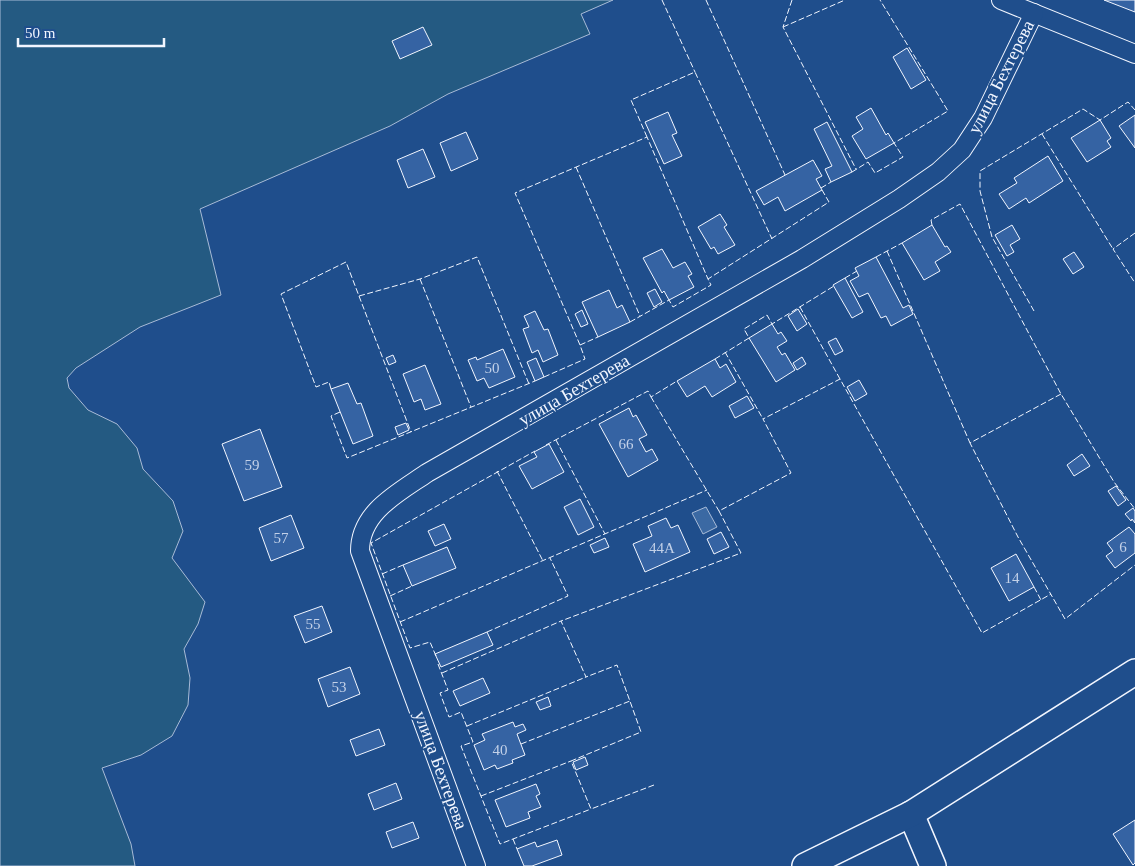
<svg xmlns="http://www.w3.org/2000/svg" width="1135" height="866" viewBox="0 0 1135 866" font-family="Georgia,serif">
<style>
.green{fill:#245a82;stroke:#a8bbd7}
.water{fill:#3b69a3;stroke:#a8bbd7}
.building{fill:#3563a3;stroke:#f2f6ff}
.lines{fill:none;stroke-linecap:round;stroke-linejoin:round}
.street-casing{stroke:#f2f6ff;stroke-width:20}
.secondary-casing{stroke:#f2f6ff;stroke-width:28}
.street{stroke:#1f4e8c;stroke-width:18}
.secondary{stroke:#1f4e8c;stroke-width:25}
.fence{stroke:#f2f6ff;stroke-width:1;stroke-dasharray:6 2.5;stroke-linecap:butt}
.labels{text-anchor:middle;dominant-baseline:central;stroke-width:4;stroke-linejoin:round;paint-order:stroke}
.number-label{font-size:15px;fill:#c3d1e8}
.street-label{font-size:18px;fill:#f2f6ff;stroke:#1f4e8c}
</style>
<rect width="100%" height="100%" fill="#1f4e8c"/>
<path class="green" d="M0,0H613L581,14L590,34L448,94L390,126L200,209L221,295L140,327L76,368L67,378L69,388L88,410L117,424L137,448L143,469L173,501L183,531L172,558L205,602L198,624L184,649L190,678L188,705L172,736L141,755L102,768L131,844L135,866H0Z"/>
<path class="water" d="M706,507L717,527L703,534L692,513Z"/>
<g class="building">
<path d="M1104,0H1135V12Z"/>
<path d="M423,27L432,45L400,59L392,41Z"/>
<path d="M907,48L926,80L911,89L893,57Z"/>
<path d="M871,108L886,135L888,133L894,143L866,159L852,136L863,129L856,117Z"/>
<path d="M668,112L677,133L672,135L682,156L664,164L645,122Z"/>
<path d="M1135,115V148L1119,126Z"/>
<path d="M1100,120L1111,138L1107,141L1111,147L1087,162L1071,138Z"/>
<path d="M827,122L852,172L831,182L825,169L832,166L814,129Z"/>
<path d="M466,132L478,159L451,171L440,143Z"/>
<path d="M423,149L435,177L408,188L397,160Z"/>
<path d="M1048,156L1063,181L1029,203L1026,198L1009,209L999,194L1017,183L1014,178Z"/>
<path d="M813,160L822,176L816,179L822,190L785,211L778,197L764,205L756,191Z"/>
<path d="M720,214L727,225L724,227L735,245L718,254L714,247L711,249L698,227Z"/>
<path d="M932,225L945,247L947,246L951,252L935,262L940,271L924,280L902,243Z"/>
<path d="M1012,225L1020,239L1010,245L1014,252L1007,256L995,235Z"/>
<path d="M662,249L673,268L685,262L692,274L688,276L694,287L669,300L664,291L662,293L643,258Z"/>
<path d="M1074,252L1084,267L1073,274L1063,259Z"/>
<path d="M876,257L903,308L909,305L913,314L891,326L886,316L881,318L868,293L859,297L850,281L859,276L855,268Z"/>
<path d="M845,278L863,312L852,318L833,285Z"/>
<path d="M655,289L662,302L654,307L647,293Z"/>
<path d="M609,290L617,308L622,305L630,322L598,337L582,302Z"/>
<path d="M798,309L807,324L797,331L788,316Z"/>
<path d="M582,310L588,324L581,327L575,314Z"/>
<path d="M535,311L544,330L548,329L558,355L543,362L538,350L532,353L523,329L529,327L524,316Z"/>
<path d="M772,324L778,334L781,332L787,341L777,347L782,355L785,353L795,370L776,382L749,338Z"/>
<path d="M836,338L843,351L835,355L828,342Z"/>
<path d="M503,349L515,377L489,388L484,378L477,381L468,360L476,357L477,360Z"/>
<path d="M393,355L396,362L389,365L386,358Z"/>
<path d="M802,357L806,364L797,370L793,363Z"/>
<path d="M536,358L544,377L535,381L527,362Z"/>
<path d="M715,359L720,368L726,364L736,382L712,397L705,386L687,397L677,381Z"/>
<path d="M425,365L441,404L425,410L421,399L414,402L403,374Z"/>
<path d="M859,380L867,394L855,401L847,387Z"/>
<path d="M348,383L357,404L361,403L373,436L353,444L331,389Z"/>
<path d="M747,396L754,408L735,418L729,406Z"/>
<path d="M629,408L633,417L636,415L647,435L639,439L646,452L652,449L658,460L628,477L599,424Z"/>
<path d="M406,423L409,430L398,435L395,427Z"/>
<path d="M260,429L282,487L244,501L222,444Z"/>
<path d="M549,444L564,472L532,489L519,466L537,457L534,452Z"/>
<path d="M1082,454L1090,466L1074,476L1067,465Z"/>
<path d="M1116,486L1126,500L1118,506L1108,491Z"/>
<path d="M580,499L594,527L578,535L564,507Z"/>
<path d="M1133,508L1135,511V523L1132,519L1131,521L1125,514Z"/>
<path d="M291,515L304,548L271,561L259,528Z"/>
<path d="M666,518L671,528L678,525L690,552L645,572L633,544L652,536L648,526Z"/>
<path d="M444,524L451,539L435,546L428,531Z"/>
<path d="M1129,527L1135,534V553L1115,568L1106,556L1113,551L1107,543Z"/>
<path d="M721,532L729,547L714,554L707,539Z"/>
<path d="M605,538L609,547L594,553L590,545Z"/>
<path d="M447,547L456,568L412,586L403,565Z"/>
<path d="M1016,554L1034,587L1009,601L991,568Z"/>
<path d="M322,606L332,632L305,643L294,616Z"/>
<path d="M487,632L493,645L441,667L435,654Z"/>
<path d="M350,667L360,694L328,707L318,679Z"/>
<path d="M483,678L490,693L460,706L453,691Z"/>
<path d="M548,697L551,706L540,710L536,702Z"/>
<path d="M513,722L515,727L523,724L526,730L517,734L525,755L512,760L513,763L497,769L495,765L484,770L474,745L485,740L482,734Z"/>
<path d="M379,729L385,745L356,756L350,740Z"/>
<path d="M585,757L588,765L576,770L573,762Z"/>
<path d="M396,783L402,799L374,810L368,794Z"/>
<path d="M536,784L540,794L536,796L541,807L528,812L530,818L506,827L495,800Z"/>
<path d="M1135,820V863L1133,865L1113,834Z"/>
<path d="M413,822L419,838L392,848L386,832Z"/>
<path d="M557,840L562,855L532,866H524L517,849L535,842L537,847Z"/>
</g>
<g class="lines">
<g class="street-casing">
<g id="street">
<path d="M1001,0L1135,54"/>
<path d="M476,866L360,551C360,512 398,493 427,473L802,259L899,199L938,172L962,150L983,118L1034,13"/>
</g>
</g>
<g class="secondary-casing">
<g id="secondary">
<path d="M911,814L933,866"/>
<path d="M805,866L911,814L1135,672"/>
</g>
</g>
<use href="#street" class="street"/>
<use href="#secondary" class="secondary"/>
<g class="fence">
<path d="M662,0L695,72"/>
<path d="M706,0L785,175"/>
<path d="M792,0L783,27L856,169"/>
<path d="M783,27L845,0"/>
<path d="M1042,134L1113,249"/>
<path d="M647,137L631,100L695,72L772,239"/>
<path d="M576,167L640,316"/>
<path d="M852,172L868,162L875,173L903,157L894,143L948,111L880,0"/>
<path d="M821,188L831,182"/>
<path d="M932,225L931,220L960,204L1061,394L1114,482L1135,509"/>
<path d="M1135,233L1113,249L1135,283"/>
<path d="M887,251L970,443"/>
<path d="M876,257L902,243"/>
<path d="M845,278L857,271"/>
<path d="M420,279L471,407"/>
<path d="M359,296L411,432"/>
<path d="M800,307L840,379"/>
<path d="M1034,311L992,237L980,191V171L1083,109L1100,120L1128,102L1135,110"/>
<path d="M630,322L669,300L673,307L711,285L708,279L829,202L822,190"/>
<path d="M580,345L515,193L647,137L708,279"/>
<path d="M725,352L763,419"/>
<path d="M715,359L749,338L744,329L767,315L772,324L834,286"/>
<path d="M544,377L585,359L580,345L598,337"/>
<path d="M331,389L329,382L316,387L281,294L346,262L359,296L420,279L477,257L529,384"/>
<path d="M1061,394L970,443L1018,537L1065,619L1135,565"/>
<path d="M651,397L719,511"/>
<path d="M340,412L331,416L347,458L535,381"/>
<path d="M556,440L605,534"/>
<path d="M546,445L648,391L651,397L677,381"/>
<path d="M497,471L543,561"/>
<path d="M382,574L403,565"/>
<path d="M1034,587L1041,600"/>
<path d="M390,596L412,586"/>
<path d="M400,622L707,490"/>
<path d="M487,632L568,596L550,558"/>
<path d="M436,656L430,642L410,648L371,543L535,451"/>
<path d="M438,664L448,690L440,693L449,717L461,712L473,742L461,746L500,844L591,809"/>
<path d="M442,673L561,621"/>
<path d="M467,726L586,677"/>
<path d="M521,744L630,701"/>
<path d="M654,785L591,809L571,761L641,732L617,665L586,677L561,621L741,553L719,511L791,473L763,419L840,379L982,633L1051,594"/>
<path d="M481,796L571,761"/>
<path d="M513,839L517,849"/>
</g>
</g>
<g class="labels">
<g class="number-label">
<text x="492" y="368">50</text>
<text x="626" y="444">66</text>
<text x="252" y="465">59</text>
<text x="281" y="538">57</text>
<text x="1123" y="547">6</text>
<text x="662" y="548">44А</text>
<text x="1012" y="578">14</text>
<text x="313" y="624">55</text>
<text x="339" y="687">53</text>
<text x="500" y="750">40</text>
</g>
<g class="street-label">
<text transform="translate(1001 77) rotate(-63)">улица Бехтерева</text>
<text transform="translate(574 390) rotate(-30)">улица Бехтерева</text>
<text transform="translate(441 770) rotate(70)">улица Бехтерева</text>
</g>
</g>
<path d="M18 38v8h146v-8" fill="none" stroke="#f2f6ff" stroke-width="2.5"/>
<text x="25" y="38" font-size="15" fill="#f2f6ff" stroke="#1f4e8c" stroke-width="4" paint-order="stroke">50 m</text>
</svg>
